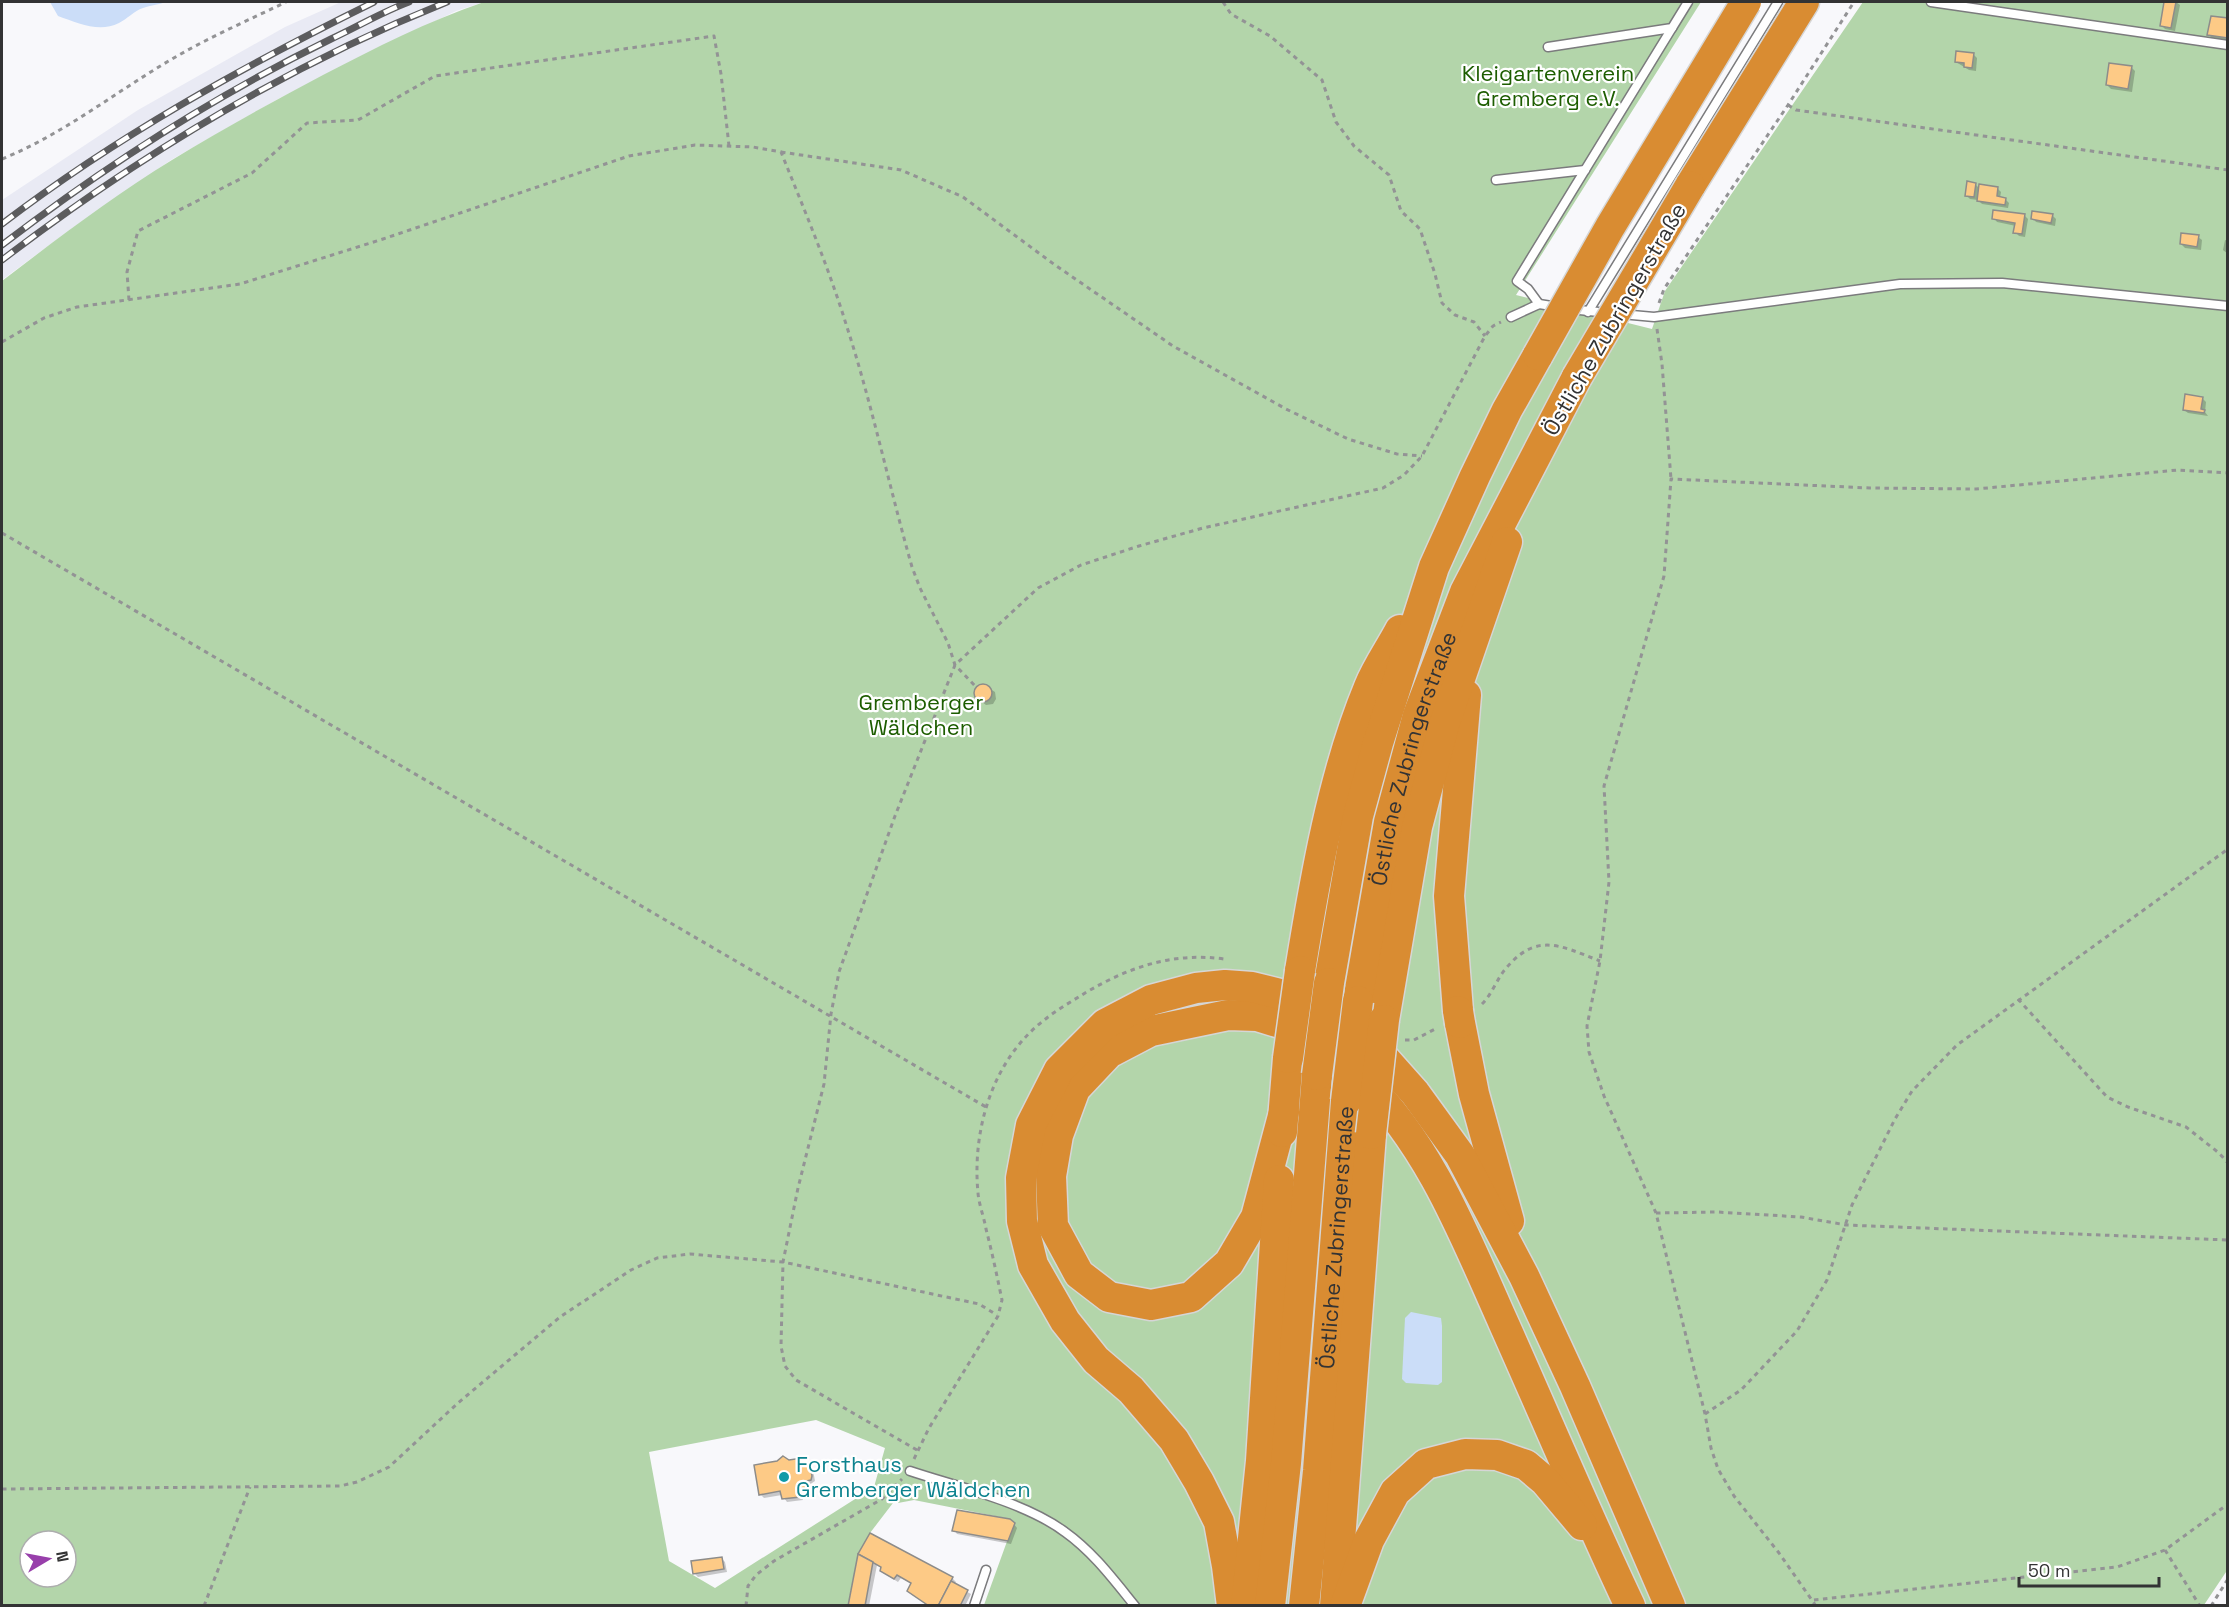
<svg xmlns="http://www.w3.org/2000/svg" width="2229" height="1607" viewBox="0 0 2229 1607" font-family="'Space Grotesk',sans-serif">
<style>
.built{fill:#e9eaf4}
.green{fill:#b3d5aa;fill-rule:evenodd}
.water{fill:#cbddf8}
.shadow{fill:#0003}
.building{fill:#fdca86;stroke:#8d8c8a;stroke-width:1.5}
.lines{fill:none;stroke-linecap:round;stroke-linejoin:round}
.lane-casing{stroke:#7b7b7d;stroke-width:11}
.highway-casing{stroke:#d6d6d6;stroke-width:33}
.path{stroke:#939395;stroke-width:3;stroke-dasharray:4.5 4.5;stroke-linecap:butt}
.lane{stroke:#fff;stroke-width:8}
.highway{stroke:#d98c32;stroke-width:30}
.rail-casing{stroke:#5c5c5e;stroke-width:7}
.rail{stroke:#fff;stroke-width:4.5;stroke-dasharray:14;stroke-linecap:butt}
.highway-bridge-casing{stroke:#d6d6d6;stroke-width:33;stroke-linecap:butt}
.highway-bridge{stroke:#d98c32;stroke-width:30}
.culture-dot{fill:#0f9aa8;stroke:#fff;stroke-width:2}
.labels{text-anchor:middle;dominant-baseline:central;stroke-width:4.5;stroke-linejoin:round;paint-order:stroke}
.park-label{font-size:22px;fill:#1d5d00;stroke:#fff}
.street-label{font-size:22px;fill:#333334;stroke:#fff}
.culture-label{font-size:22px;fill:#0d838f;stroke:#fff;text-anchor:start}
</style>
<rect width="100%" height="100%" fill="#f8f8fb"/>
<path class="built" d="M341,2H484L456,11L278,99L171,160L71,229L2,280V200L138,110L285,27Z"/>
<path class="green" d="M484,2H1701L1516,295L1652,329L1665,291L1863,2H2227L2228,1569L2204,1605H984L1014,1522L1010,1519L914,1500L898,1503L896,1499L870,1533L858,1554L848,1605L2,1606V281C57,239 113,196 172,160C221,130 272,102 323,75C375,48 428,21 484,2ZM816,1420L885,1448L874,1487L715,1588L669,1561L649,1452ZM30,1541H66V1577H30Z"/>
<g class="water">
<path d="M50,2H166C158,5 151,5 143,8C134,11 127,19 119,23C99,33 78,23 58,16Z"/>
<path d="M1411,1312L1441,1318L1442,1326V1382L1438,1385L1406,1383L1402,1379L1405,1318Z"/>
</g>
<g class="shadow">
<path d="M2166,2H2176L2180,5L2175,31L2165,29L2161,25Z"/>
<path d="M2228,20V41L2213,39L2209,35Z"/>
<path d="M1974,55L1977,58L1976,71L1969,70L1956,62Z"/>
<path d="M2131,67L2135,71L2132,92L2111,89L2107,85Z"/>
<path d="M1975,184L1980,189L1997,188L2001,192L2000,198L2005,199L2009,203L2008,208L1982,204L1978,200L1970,199L1967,196Z"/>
<path d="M2024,215L2028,219L2025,237L2019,236L2015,232L2016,226L1997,222L1994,218Z"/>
<path d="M2052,215L2056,219L2055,226L2036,222L2033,218Z"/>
<path d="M2198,237L2202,240L2201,250L2185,248L2181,244Z"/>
<path d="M2225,240L2228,241V254L2223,250Z"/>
<path d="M2202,398L2206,402L2205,412L2208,416L2188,413L2184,410Z"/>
<path d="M984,685L995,692L996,699L993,704L986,705L977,698L975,691L978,686Z"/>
<path d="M802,1459L813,1470L815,1481L809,1485L810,1491L802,1492L803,1500L787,1502L782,1495L764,1498L760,1494L788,1461Z"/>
<path d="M1014,1524L1017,1528L1011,1544L957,1534L954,1530Z"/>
<path d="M860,1554L952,1578L956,1582L954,1585L971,1594L965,1606H930L912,1584L901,1578L898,1582L885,1574L881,1570L883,1568L877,1565L869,1606H849Z"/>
<path d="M721,1558L725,1562L727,1572L698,1577L694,1573Z"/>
</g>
<g class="building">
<path d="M2164,2H2176L2171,28L2160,26Z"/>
<path d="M2211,16L2228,18V38L2207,35Z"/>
<path d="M1956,51L1974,53L1972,68L1964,67V63L1955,62Z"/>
<path d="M2109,63L2132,66L2128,89L2106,85Z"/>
<path d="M1967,181L1976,183L1974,197L1965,196Z"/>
<path d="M1979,184L1998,187L1997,196L2006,198L2005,205L1977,201Z"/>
<path d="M1993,210L2025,214L2022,234L2013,233L2015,223L1992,219Z"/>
<path d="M2032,211L2053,214L2051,223L2031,219Z"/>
<path d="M2181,233L2199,235L2197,247L2180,244Z"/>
<path d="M2185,394L2203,397L2201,409L2205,410L2204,413L2183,410Z"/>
<circle cx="983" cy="693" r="9"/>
<path d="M783,1456L789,1460L802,1458L803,1463L810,1465L812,1476L811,1480L806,1481L808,1488L799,1489L800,1497L782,1499L780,1491L759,1495L754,1465L777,1461Z"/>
<path d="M957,1510L1010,1519L1015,1523L1008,1541L952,1531Z"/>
<path d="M870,1533L953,1577L938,1606H929L907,1591L911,1583L897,1575L894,1579L880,1571L881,1567L858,1554Z"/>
<path d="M858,1554L873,1562L865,1606H848Z"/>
<path d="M722,1557L724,1569L693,1574L691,1561Z"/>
<path d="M951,1581L968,1590L960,1606H938Z"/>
</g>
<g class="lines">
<g class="lane-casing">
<g id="lane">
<path d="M1931,2L2228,45"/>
<path d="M1548,47L1672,28L1688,2"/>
<path d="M1496,180L1585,170"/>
<path d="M1539,304L1528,289L1517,281L1672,28"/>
<path d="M1570,309L1608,313"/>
<path d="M1588,312L1778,2"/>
<path d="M1621,314L1654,317L1900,284L2002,283L2228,306"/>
<path d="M1511,317L1539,304L1558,307"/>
<path d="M910,1471C958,1487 1025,1502 1065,1532C1093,1552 1113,1579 1135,1606"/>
<path d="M974,1606L986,1570"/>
</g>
</g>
<g class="highway-casing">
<g id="highway">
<path d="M1690,186L1804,2"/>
<path d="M1300,971C1315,878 1333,774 1369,687C1377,667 1390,649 1400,630"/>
<path d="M1329,983L1358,816L1378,743L1434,567L1475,476L1507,410L1538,355"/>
<path id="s1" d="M1358,1001L1389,822L1418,715L1465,592L1577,377"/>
<path d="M1458,1011L1449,896L1466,695"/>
<path d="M1384,1020L1417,827L1445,722L1507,542"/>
<path d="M1460,1023L1474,1094L1509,1221"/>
<path d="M1367,1039L1415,1093L1460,1155L1524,1276L1575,1386L1670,1606"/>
<path d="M1362,1079C1431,1147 1465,1237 1504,1324C1546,1418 1586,1513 1630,1606"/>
<path d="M1284,1112L1256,1217L1229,1263L1191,1297L1151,1305L1109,1297L1079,1274L1053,1226L1051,1176L1058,1135L1075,1089L1109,1053L1151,1031L1228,1015L1257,1016L1300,1029L1313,1039"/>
<path d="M1282,1132L1288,1058"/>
<path d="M1232,1606L1227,1566L1219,1522L1199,1482L1174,1440L1131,1390L1096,1360L1065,1321L1033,1265L1022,1221L1021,1178L1031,1125L1059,1070L1105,1024L1151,1000L1196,988L1225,985L1252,987L1308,1001L1320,1007"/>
<path d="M1246,1606L1261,1461L1279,1180"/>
<path d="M1270,1606L1286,1463L1317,1075"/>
<path id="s2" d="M1304,1606L1318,1471L1346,1101"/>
<path d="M1335,1606L1371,1134"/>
<path d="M1345,1606L1369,1540L1395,1492L1426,1464L1465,1454L1497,1455L1526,1465L1545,1481L1582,1525"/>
</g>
</g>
<g class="path">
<path d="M1223,2L1231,14L1270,36L1322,80L1336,122L1354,146L1389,175L1401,211L1420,229L1435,274L1442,303L1455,315L1474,322L1485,336"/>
<path d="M1788,105L1796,110L2228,170"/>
<path d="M781,152L901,170L963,197L1055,265L1173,346L1286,409L1348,439L1397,454L1422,456"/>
<path d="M2,159C66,133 119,89 179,55C214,35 251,19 286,2"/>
<path d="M129,300L127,272L138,231L252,173L307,123L358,120L435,76L714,36L721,74L729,146"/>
<path d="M1659,303L1664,289L1788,105L1854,2"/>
<path d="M1657,329L1662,364L1671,479"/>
<path d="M2,342L44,318L77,307L240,284L383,239L629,156L695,145L753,147L781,152C804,209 828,266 846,324C872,404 889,486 912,567L920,588L948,643L955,665L976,687"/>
<path d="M2,533L986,1107"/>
<path d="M2018,999L2107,1097L2128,1107L2186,1127L2219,1153L2228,1163"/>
<path d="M1482,1004C1491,995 1496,982 1503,972C1535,931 1559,945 1600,961"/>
<path d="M1405,1040H1414L1437,1028"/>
<path d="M1656,1213L1717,1212L1801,1217L1846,1225L2228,1240"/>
<path d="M1705,1414L1741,1390L1797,1331L1827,1280L1852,1205L1895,1119L1912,1091L1957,1045L2228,849"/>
<path d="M917,1450L796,1380L785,1366L781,1346L783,1262L798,1188L824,1084L831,1014L839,972L895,816L955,665L1038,588L1081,565L1139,546L1203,528L1383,488L1404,475L1422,456L1485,336L1493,326L1501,322"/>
<path d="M914,1459L929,1428L998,1316L1002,1300C997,1276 992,1252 986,1229C984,1217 979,1205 978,1193C972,1130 992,1061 1043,1021C1056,1010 1071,1002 1085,993C1129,967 1173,952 1224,959"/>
<path d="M2,1489L340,1486L357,1482L389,1467L458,1403L560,1317L631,1270L657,1258L690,1254L783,1262L979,1304L997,1315"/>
<path d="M2165,1550L2200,1606"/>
<path d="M1814,1600L2117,1567L2165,1550L2228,1504"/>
<path d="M204,1606L250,1487"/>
<path d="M746,1606L748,1586L756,1575L774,1561L882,1499L902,1479"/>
<path d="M1816,1606L1779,1553L1734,1496L1718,1469L1711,1448L1705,1414L1656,1213L1604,1096L1589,1052L1587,1026L1600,961L1609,882L1604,786L1664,576L1671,479L1870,488L1976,489L2178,470L2228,473"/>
<path d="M2211,1606L2228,1579"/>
</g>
<use href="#lane" class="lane"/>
<use href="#highway" class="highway"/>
<g class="rail-casing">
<g id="rail">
<path d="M2,224C117,136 244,66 374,2"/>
<path d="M2,245C105,166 214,96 331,39C357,27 382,12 409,2"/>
<path d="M2,260C138,156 287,66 447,2"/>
</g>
</g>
<use href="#rail" class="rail"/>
<g class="highway-bridge-casing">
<g id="highway-bridge">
<path d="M1538,355L1610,227L1746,2"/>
<path d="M1577,377L1690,186"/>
<path d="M1458,1011L1460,1023"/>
<path d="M1288,1058L1300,971"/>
<path d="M1317,1075L1329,983"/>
<path d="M1346,1101L1358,1001"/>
<path d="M1371,1134L1384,1020"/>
</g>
</g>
<use href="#highway-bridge" class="highway-bridge"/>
</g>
<circle class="culture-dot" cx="784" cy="1477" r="6"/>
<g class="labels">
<g class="park-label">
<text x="1548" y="73">Kleigartenverein<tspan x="1548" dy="25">Gremberg e.V.</tspan></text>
<text x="921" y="702">Gremberger<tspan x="921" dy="25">Wäldchen</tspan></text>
</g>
<g class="street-label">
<text transform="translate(1614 319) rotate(-60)">Östliche Zubringerstraße</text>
<text stroke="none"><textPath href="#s1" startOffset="249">Östliche Zubringerstraße</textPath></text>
<text stroke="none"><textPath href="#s2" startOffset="370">Östliche Zubringerstraße</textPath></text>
</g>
<g class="culture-label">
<text x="796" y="1464">Forsthaus<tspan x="796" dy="25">Gremberger Wäldchen</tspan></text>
</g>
</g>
<rect width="2229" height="1607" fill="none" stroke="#333334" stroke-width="6"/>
<g transform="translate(48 1559) rotate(80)"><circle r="28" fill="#ffffff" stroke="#adadae" stroke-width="1.5"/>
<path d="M0-4.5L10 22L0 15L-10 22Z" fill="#983fab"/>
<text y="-9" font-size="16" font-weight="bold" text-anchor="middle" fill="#333334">N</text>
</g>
<path d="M2019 1577v9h140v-9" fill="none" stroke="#333334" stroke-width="3"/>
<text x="2028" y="1577" font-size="18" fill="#333334" stroke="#ffffff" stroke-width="4.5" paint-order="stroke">50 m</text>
</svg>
